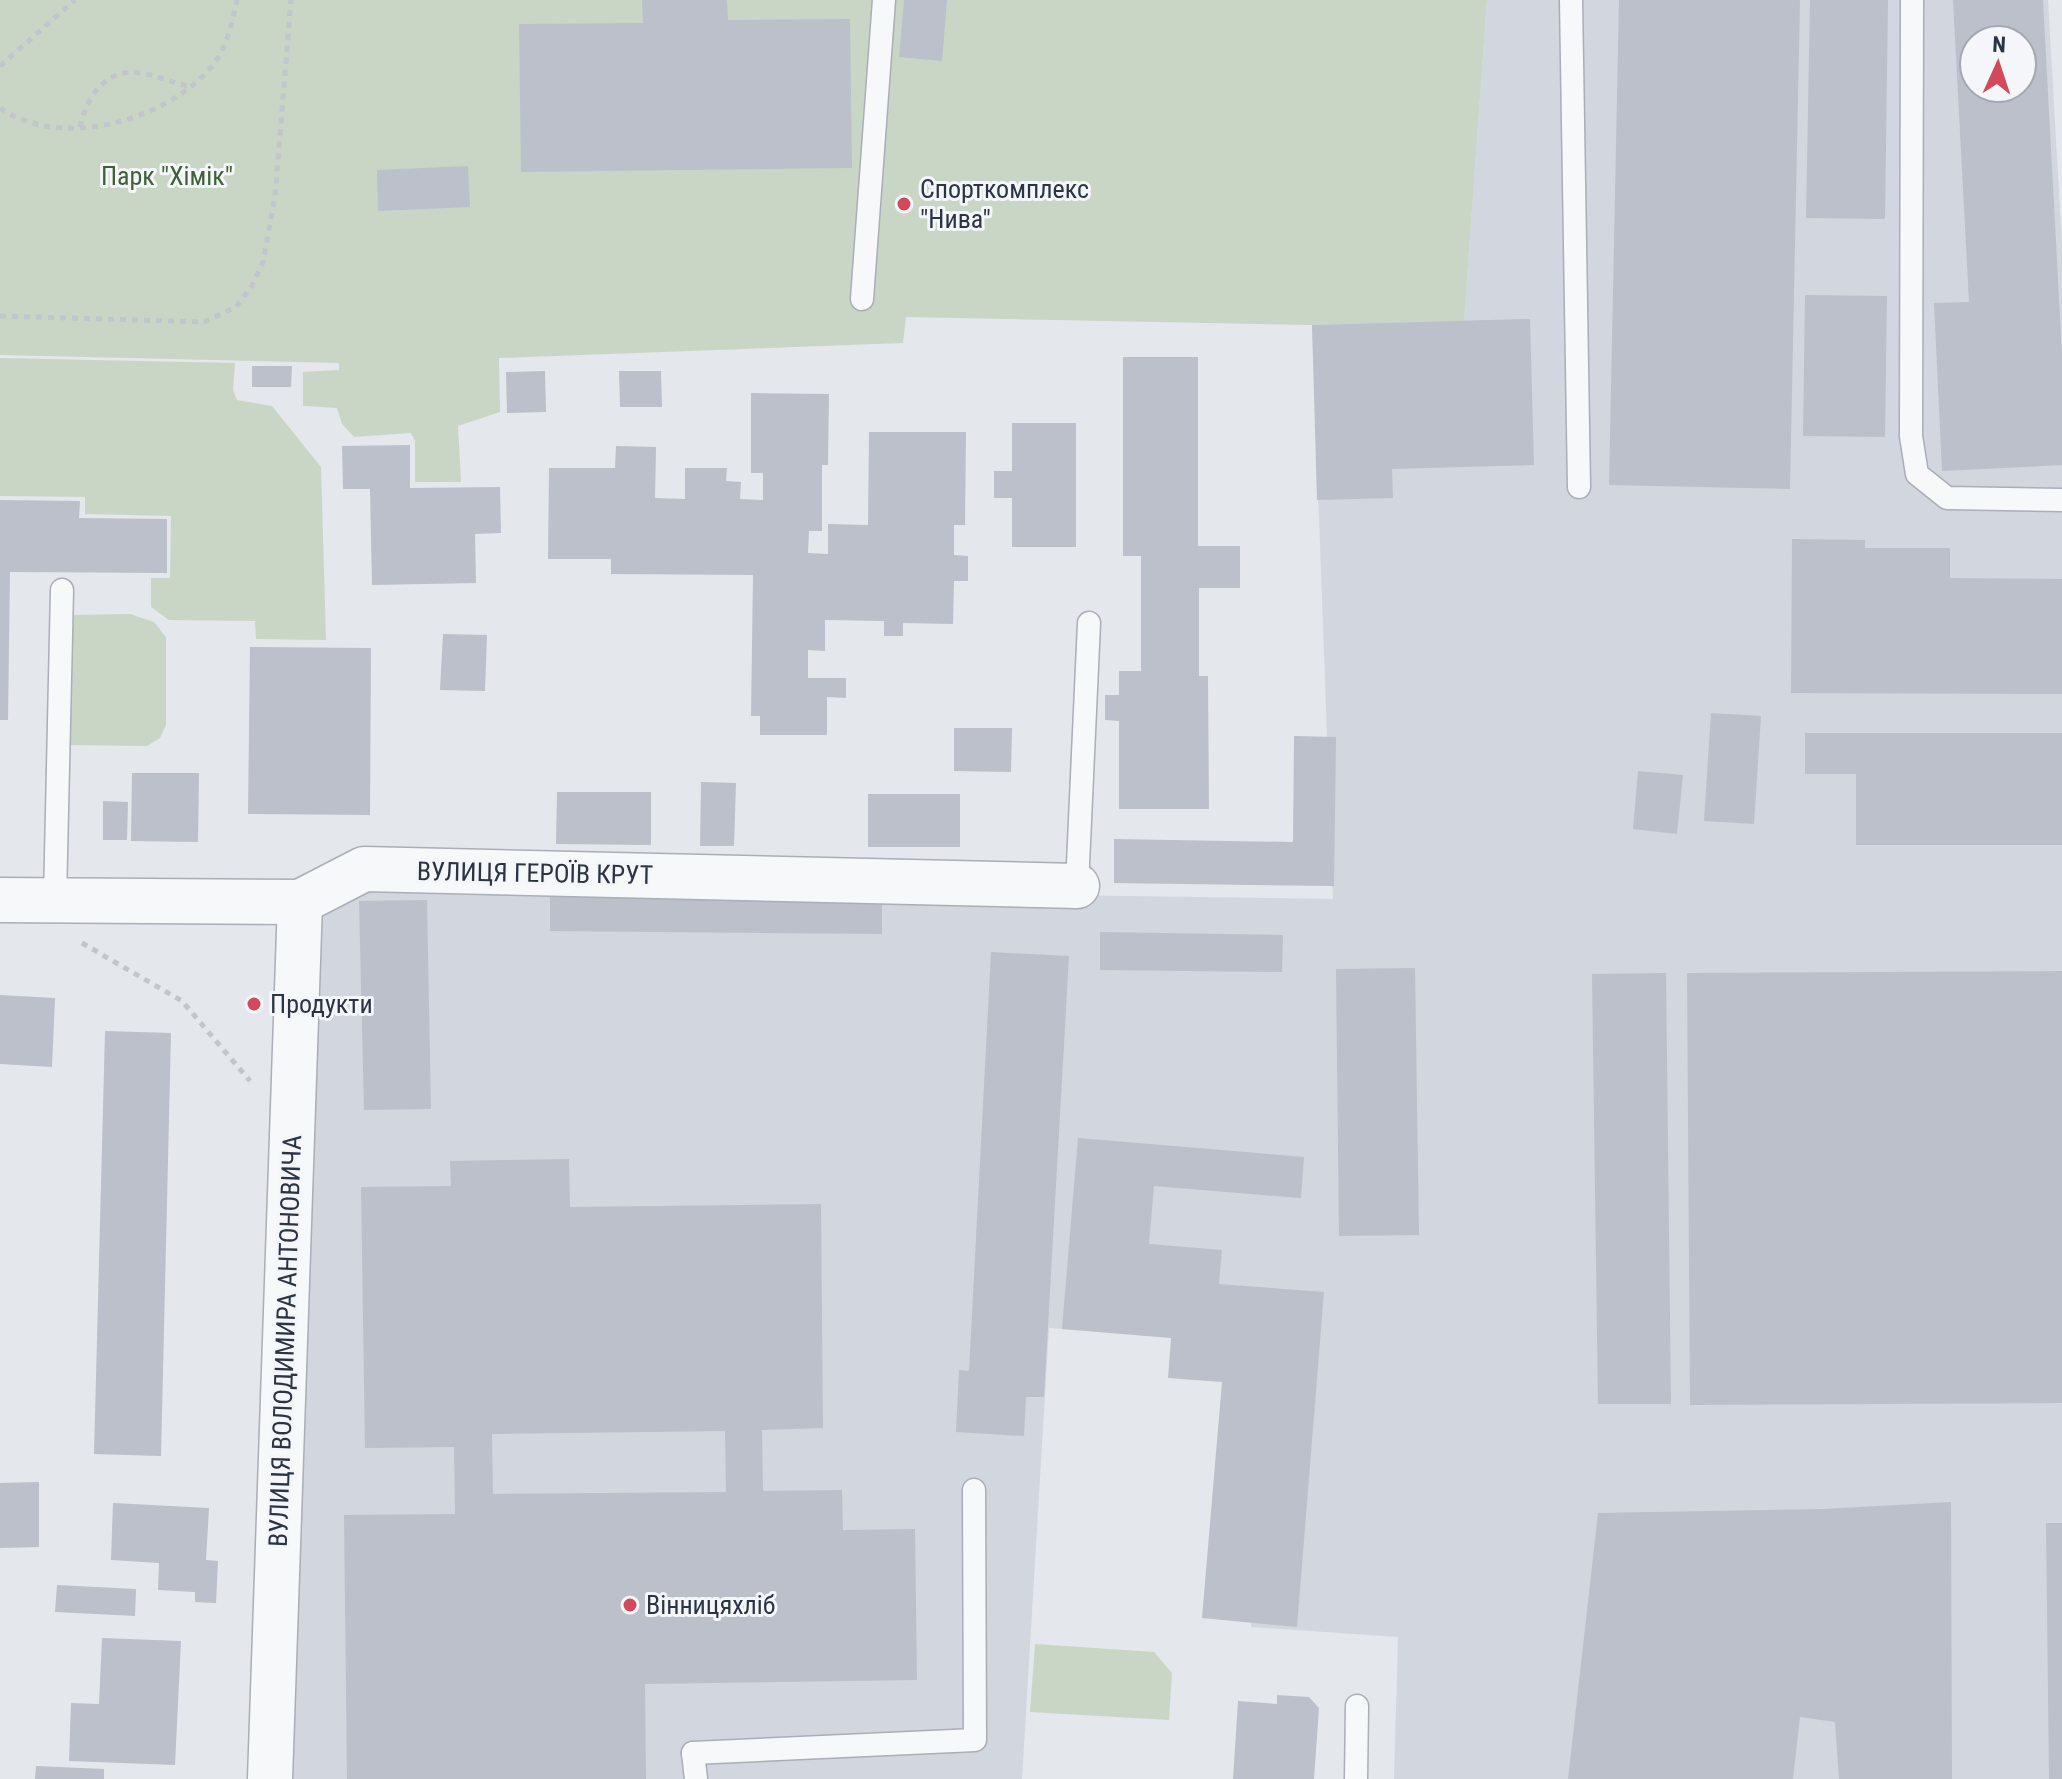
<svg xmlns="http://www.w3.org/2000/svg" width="2062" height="1779" viewBox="0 0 2062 1779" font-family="'Roboto Condensed',sans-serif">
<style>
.built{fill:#d2d6de;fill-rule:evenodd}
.green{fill:#c9d6c5}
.building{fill:#bbc0ca;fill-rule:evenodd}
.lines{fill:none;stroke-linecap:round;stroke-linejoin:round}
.service-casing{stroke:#a9aeb7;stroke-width:25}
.minor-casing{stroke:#a9aeb7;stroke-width:47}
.path{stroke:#c2c5cb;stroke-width:5;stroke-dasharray:6 6;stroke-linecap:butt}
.service{stroke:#f7f8fa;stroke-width:22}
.minor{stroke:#f7f8fa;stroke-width:44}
.poi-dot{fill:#d1495b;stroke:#f4f6f9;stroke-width:3}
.labels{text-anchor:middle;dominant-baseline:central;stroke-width:6;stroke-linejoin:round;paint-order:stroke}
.park-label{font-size:26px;fill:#3f6138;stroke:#f4f6f9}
.poi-label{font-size:26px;fill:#2b3445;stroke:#f4f6f9;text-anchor:start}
.street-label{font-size:26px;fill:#2b3445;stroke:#f4f6f9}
</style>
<rect width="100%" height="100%" fill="#e4e7ec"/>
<path class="built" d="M1487,0H2048L2062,244V1779H1394L1398,1637L1251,1627L1266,1345L1049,1328L1022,1779H277L320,907L362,885L1333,899L1312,325L1464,320ZM1974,40H2022V88H1974Z"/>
<g class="green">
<path d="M0,0H1487L1464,321L1312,325L906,317L903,343L499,358L500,412L458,426L461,482H415V441L411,433L354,437L342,424L337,408L303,406V372L339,370V363L0,355Z"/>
<path d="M0,358L235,363L233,390L237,400L272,406L321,467L326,640L256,639L255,621L169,620L151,607V578H170L171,516L85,514V497L0,496Z"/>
<path d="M130,614L154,622L166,637V725L160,738L147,746L70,745L63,735L72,615Z"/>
<path d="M1035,1644L1154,1652L1172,1673L1169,1720L1030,1712Z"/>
</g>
<g class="building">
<path d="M642,0H727L728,20L850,19L852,168L521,172L519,24L643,23Z"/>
<path d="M904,0H947L942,61L899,57Z"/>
<path d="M1619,0H1800L1790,489L1609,485Z"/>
<path d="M1810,0H1888L1885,219L1806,218Z"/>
<path d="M1953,0H2043L2062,354V465L1942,471L1934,303L1969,302ZM1974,40H2022V88H1974Z"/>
<path d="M468,166L470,207L378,211L377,170Z"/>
<path d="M1805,295L1887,296L1885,437L1803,436Z"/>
<path d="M1530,319L1534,465L1392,469L1393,498L1317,500L1312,325Z"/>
<path d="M1123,357H1198V546H1240V588H1199V676H1208L1209,809H1119V721L1105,720V695H1119V671H1141V556H1123Z"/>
<path d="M252,366H292L291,387H252Z"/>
<path d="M545,371L546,412L507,413L506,372Z"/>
<path d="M619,371H661L662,407H620Z"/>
<path d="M751,393L829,394L828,465H822V531H809L808,553L828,554V524L868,525L869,432H966L965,525H954V555L968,556V581H954L953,624L903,623V636H884V621L825,620V651L808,650V678H846V698L827,697V735H760V716H751L753,575L611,574V559H548L549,468H615L616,446L656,447L655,498L685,499V468H727L726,481L741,482L740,499L763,500V473H751Z"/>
<path d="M1012,423H1076V547H1012V498H994V471H1012Z"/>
<path d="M410,445V488L500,487L501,533L475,534L476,583L372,585L370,489H343L342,446Z"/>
<path d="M0,500L80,501L79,518L167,519V573L10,572L8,720H0Z"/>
<path d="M1792,539L1865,540V548H1950V578L2062,579V694L1791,693Z"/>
<path d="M443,634L487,635L485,691L440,690Z"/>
<path d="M250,647L371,648L370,815L248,814Z"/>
<path d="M1711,713L1761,716L1754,824L1704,821Z"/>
<path d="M954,728H1012L1011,772L954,771Z"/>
<path d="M1805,733H2062V845H1856V774H1805Z"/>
<path d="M1294,736L1336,737L1334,886L1114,883V839L1293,842Z"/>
<path d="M1638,771L1683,775L1677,834L1633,829Z"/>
<path d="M132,773H199L198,842L131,841Z"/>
<path d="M701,782L736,783L734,846H700Z"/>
<path d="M557,792H651V845L556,844Z"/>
<rect x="868" y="794" width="92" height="53"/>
<path d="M103,801L128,802L127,840H103Z"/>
<path d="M550,892L882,895V934L550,931Z"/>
<path d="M427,900L431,1109L364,1110L359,901Z"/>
<path d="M1100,932L1283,935L1282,972L1100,970Z"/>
<path d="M991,952L1069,956L1044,1397H1026L1024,1436L956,1432L959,1370L969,1371Z"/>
<path d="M1415,968L1419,1235L1339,1236L1336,969Z"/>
<path d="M2062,971V1403L1690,1405L1687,973Z"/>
<path d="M1666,973L1671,1404H1598L1592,974Z"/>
<path d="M0,995L55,998L52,1067L0,1064Z"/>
<path d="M105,1031L171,1033L161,1456L94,1454Z"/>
<path d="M1078,1138L1304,1157L1301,1198L1154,1186L1149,1244L1222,1250L1219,1284L1324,1292L1297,1627L1202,1618L1222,1382L1168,1378L1171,1338L1062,1329Z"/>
<path d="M569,1159L570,1207L821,1204L823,1428L762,1430L763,1491L842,1490L843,1530L915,1529L917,1680L645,1684L646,1779H347L344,1515L455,1514L454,1447L365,1448L361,1187L451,1186L450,1161ZM725,1431L726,1492L493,1494L492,1434Z"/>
<path d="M39,1482V1547L0,1548V1483Z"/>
<path d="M1951,1502L1952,1779H1839L1835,1722L1800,1717L1793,1779H1568L1598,1513L1823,1509Z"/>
<path d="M113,1503L209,1508L206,1560L218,1561L216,1603L195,1602V1592L158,1590L159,1563L111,1560Z"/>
<path d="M2046,1523H2062V1779H2049Z"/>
<path d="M57,1585L136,1589L135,1616L55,1612Z"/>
<path d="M102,1638L181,1641L175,1765L69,1761L71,1703L99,1704Z"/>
<path d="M1277,1695L1309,1697L1319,1708L1314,1779H1233L1238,1701L1277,1704Z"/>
<path d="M36,1766L104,1769V1779H35Z"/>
</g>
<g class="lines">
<g class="service-casing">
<g id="service">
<path d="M1571,0L1579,487"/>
<path d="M1912,0L1911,436L1917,474L1947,498L2062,500"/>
<path d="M862,299L884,0"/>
<path d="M1077,886L1089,623"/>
<path d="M55,900L62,590"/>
<path d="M693,1753L975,1740L974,1490"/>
<path d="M693,1753L696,1779"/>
<path d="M1356,1779L1357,1706"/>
</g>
</g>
<g class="minor-casing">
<g id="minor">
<path d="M0,900L300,902L364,869L1077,886"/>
<path d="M270,1779L300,902"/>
</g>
</g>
<g class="path">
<path d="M0,66L75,0"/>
<path d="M0,108C63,151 169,120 214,64C227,46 233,21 237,0"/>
<path d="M80,127C86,97 106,68 140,73C156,75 172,83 189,86"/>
<path d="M0,316L204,322L236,307L252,286L263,262L275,197L291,0"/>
<path d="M82,943L182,1001L250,1081"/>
</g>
<use href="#service" class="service"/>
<use href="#minor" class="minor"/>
</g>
<g class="poi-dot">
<circle cx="904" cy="204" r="8"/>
<circle cx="254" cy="1004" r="8"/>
<circle cx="630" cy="1605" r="8"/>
</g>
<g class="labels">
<g class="park-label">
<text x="167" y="176">Парк "Хімік"</text>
</g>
<g class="poi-label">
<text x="920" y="189">Спорткомплекс<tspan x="920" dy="30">"Нива"</tspan></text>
<text x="270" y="1004">Продукти</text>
<text x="646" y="1605">Вінницяхліб</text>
</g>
<g class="street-label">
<text transform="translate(535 873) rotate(1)">ВУЛИЦЯ ГЕРОЇВ КРУТ</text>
<text transform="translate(285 1341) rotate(-88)">ВУЛИЦЯ ВОЛОДИМИРА АНТОНОВИЧА</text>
</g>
</g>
<g transform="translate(1998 64) rotate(3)"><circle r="38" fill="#f4f6f9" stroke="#a4a8b1" stroke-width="2"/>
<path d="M0-6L14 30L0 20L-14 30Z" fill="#d1495b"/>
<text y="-12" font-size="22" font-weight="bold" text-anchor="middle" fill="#2b3445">N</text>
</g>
</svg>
